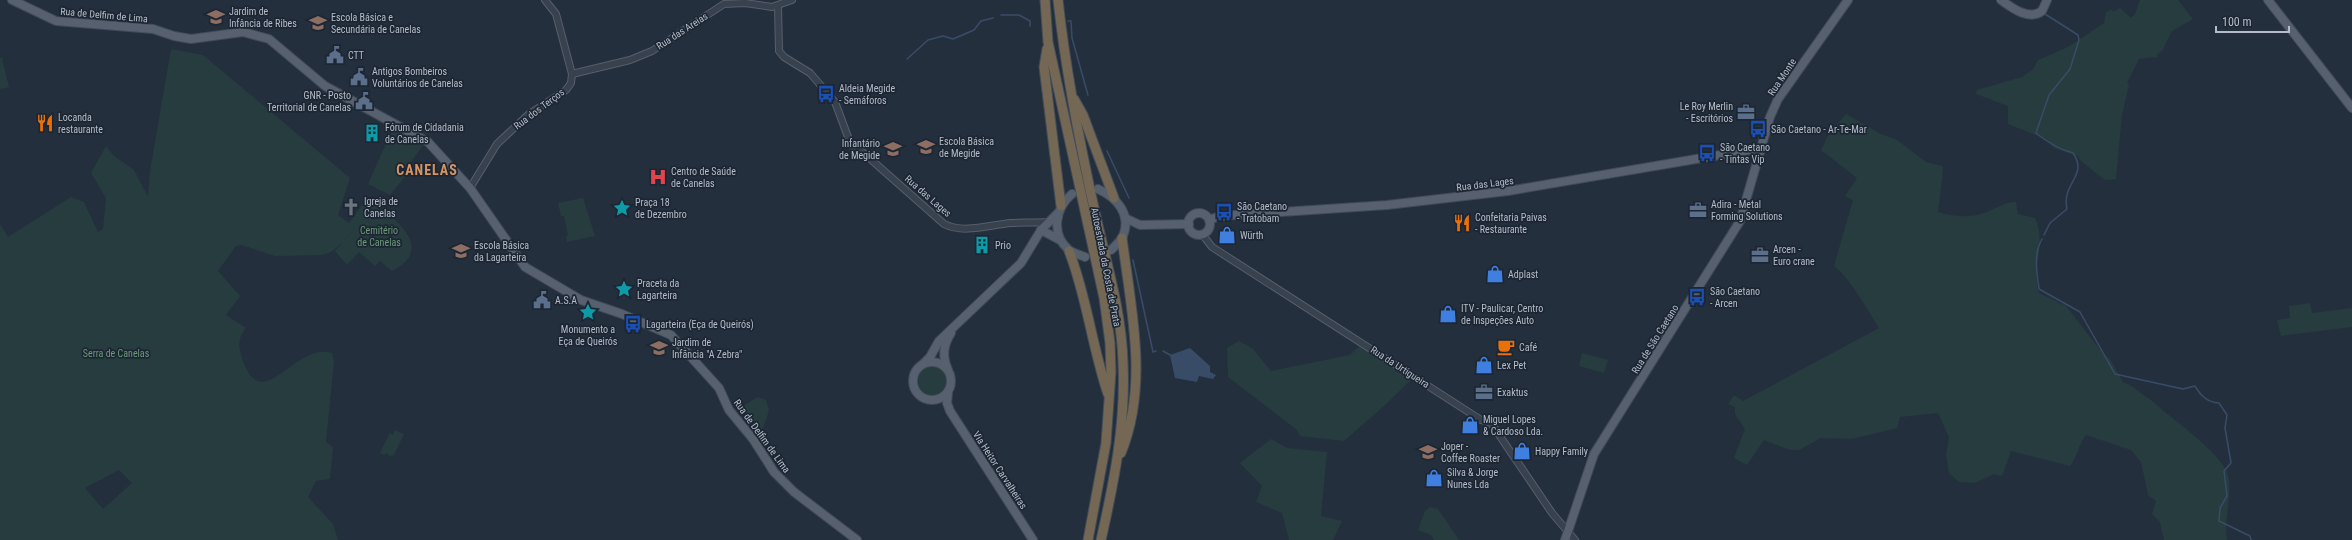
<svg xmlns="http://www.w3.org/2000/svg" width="2352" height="540" viewBox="0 0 2352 540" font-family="'Roboto Condensed',sans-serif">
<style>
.green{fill:#263c3f;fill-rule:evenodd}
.water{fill:#394c67}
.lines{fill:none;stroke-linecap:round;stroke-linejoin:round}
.stream{stroke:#394c67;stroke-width:1.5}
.minor-casing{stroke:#565f6c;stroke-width:8}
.major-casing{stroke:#414a57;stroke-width:10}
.highway-casing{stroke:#434c59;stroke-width:11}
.minor{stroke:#38414e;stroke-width:6}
.major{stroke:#56606e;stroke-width:8}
.highway{stroke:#746855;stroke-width:9}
.labels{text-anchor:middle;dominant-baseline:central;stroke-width:3.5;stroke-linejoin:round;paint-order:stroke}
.poi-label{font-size:10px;fill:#b4bcc9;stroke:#1d2633;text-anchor:start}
.street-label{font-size:10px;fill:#b4bcc9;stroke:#1d2633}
.park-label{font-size:10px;fill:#6b9a76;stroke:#1d2633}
.district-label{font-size:14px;font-weight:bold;letter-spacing:1px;fill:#d59563;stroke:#1d2633}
</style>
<rect width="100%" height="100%" fill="#242f3e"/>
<g class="green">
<path d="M2140,0H2178L2193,19L2172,31L2162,51L2157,54L2158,57L2139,59L2127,83L2129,85L2122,115L2116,179L2105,180L2081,161L2078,156L2054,148L2045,139L2008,124V106L1976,94L1977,90L2022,77L2033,69L2038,60L2068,47L2104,23L2106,12L2112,9L2113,12L2120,8L2131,18L2135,14Z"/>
<path d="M171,49L203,55L350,178L338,215L349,223L367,198C390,215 439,247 392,271L380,261L375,266L359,252L347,265L335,251L356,228C346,238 337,252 322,255L275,256L242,245L236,246L218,271L240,296L226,315L246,328C240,335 238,342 240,351C260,425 292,341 332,353L334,361L326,442L333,447L330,479L316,481L308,497L333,524L338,540H0V224L8,237L71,197L84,202L98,232L103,229L106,198L91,173L106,146L113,155L134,170L148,197L150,171ZM119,470L132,483L103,509L85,488Z"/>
<path d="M0,58H2L9,87L0,89Z"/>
<path d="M1846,114L1879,133L1897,140L1926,162L1942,166L1943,170L1938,212C1954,217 1971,218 1987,212C1998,208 2004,202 2016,202L2018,214L2035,218C2047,242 2031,269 2039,293L2066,306L2101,351L2110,359L2123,382C2137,387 2138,393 2150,399C2168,417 2226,454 2229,479C2231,499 2224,519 2227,540H2164L2160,522L2152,514L2156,501L2148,495L2141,462L2131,450L2086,435C2078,446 2077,457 2070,466L2011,451L2002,476L1994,474L1975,483L1959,482L1949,473L1946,455L1949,437L1938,413L1900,417L1897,428L1852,439L1821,438L1799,450H1790L1764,440L1747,465L1734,458L1745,429L1735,414V407L1728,404L1734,395L1743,401L1879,328C1867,309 1850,278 1834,266L1853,200L1845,196L1857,178L1821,150L1829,134Z"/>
<path d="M393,128L423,145L406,169L408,173L390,195L368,184Z"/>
<path d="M583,198L595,236L567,242L566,236L568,235L564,216H561L558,203Z"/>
<path d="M2310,303L2312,313L2352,308V327L2281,336L2277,320L2290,318L2289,306Z"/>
<path d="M1239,341L1253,349L1271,371L1350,355L1360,346L1412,379L1384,406L1344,441L1300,436L1297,430L1228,377L1227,348Z"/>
<path d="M1582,353L1608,360L1604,373L1579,366Z"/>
<circle cx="933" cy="381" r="15"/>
<path d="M758,397L766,400L769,410L761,435L745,418L741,407Z"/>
<path d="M395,430L404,434L394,455L390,456L386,453L384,455L380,453L390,433L393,435Z"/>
<path d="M1271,439L1287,448L1327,452L1321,516L1342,521L1333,540H1289L1282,513L1256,502L1262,486L1240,463Z"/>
<path d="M1430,507L1438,509L1459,540H1434L1431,535L1418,530L1425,511Z"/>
</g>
<path class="water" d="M1190,348L1210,366V372L1216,375L1213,379L1199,376L1197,382L1175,378L1170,355Z"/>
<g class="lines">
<g class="stream">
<path d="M1001,15H1019L1030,21V26"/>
<path d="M1068,21H1071L1072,38L1088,95"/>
<path d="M907,59L928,40L943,36L953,39L974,30L981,21L993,18"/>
<path d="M1107,151L1129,198"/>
<path d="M2044,235L2050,223L2067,209C2061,183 2089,176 2073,153C2058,149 2047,142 2036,133L2049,95L2070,69L2079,40L2078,35L2045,14"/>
<path d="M2042,239C2033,255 2037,272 2039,289L2080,312L2115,374L2183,389L2195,386C2201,396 2207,402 2219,403L2227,415L2225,428L2231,463L2224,471L2227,496L2220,508L2219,521L2250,536L2251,540"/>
<path d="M1133,260L1153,352L1156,351"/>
<path d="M1163,351L1172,356"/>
</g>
<g class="minor-casing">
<g id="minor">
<path d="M778,6L779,51L784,57L810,73L835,102L851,145L859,149L944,224C964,234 989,225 1011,223C1023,222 1036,223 1048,222"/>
<path d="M572,74L630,60L652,51L724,4L745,3L772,7L792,0"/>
<path d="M470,188L497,144L529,114L566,90L571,83L572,74L556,14L545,0"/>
<path d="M1202,234L1212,247L1481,420L1491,423L1552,513L1575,540"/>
</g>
</g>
<g class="major-casing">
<g id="major">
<path d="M12,0L56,21L153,29L174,36L191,39L243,32L269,39L325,86L428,142L470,188L525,267L581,300L622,314L671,335L719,388L729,410L753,439L774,472L794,492L857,540"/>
<path d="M2001,0C2012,8 2029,21 2042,11L2047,0"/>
<path d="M2268,0L2352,108"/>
<path d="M1098,189C1116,197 1132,214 1123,236C1121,241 1115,246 1111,250"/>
<path d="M1072,194C1055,208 1051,234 1068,249C1072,253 1080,255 1085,257"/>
<circle cx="1199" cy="224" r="11"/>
<path d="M1125,218L1140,225L1189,224"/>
<path d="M1209,220L1220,216L1387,205L1508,191L1761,148"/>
<path d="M1041,230L1060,240"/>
<circle cx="932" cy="381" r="19"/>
<path d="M923,364L930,357L939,341L1021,263L1041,230L1058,213"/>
<path d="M948,370C942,356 943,346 951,333"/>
<path d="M948,393L947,403L950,411L1033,540"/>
<path d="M1565,540L1594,454L1740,221L1770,117L1778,99L1848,0"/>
</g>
</g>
<g class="highway-casing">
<g id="highway">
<path d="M1045,0L1048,42L1104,298L1110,343L1111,372L1106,443L1088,540"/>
<path d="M1058,0C1066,74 1080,145 1096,217C1107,265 1122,314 1123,363C1126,423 1114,482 1101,540"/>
<path d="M1047,49L1044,67L1061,206"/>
<path d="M1074,99L1083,115L1114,198"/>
<path d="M1069,251C1087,297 1092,347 1108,394"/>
<path d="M1121,453C1149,384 1131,309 1122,238"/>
</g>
</g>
<use href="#minor" class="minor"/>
<use href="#major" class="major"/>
<use href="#highway" class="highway"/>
</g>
<defs>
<g id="school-bare" transform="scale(1.38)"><path d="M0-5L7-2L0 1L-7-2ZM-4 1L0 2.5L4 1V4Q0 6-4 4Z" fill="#8d6e63" stroke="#1d2633" stroke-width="2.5" paint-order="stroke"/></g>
<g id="civic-bare" transform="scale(1.38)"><path d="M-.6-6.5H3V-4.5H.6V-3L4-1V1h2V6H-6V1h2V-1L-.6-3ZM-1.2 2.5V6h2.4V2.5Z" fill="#5c6f8a" stroke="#1d2633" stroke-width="2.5" paint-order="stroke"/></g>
<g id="bus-bare" transform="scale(1.38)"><path d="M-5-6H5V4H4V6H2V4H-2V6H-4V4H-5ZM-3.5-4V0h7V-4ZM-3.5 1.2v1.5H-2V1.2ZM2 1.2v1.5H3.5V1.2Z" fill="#1a4fb4" stroke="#1d2633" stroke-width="2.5" paint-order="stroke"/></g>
<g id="office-bare" transform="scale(1.38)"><path d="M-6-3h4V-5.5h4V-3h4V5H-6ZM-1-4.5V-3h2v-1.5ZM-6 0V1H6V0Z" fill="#5c6f8a" stroke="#1d2633" stroke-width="2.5" paint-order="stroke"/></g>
<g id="restaurant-bare" transform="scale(1.38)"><path d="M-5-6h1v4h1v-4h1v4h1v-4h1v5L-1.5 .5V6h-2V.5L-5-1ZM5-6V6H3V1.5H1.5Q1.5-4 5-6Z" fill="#e8710a" stroke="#1d2633" stroke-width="2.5" paint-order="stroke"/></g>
<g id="building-bare" transform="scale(1.38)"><path d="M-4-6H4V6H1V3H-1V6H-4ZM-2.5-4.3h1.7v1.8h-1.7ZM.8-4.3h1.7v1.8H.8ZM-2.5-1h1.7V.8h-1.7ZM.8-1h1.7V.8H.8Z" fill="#0f9aa8" stroke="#1d2633" stroke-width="2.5" paint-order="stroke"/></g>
<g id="hospital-bare" transform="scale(1.38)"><path d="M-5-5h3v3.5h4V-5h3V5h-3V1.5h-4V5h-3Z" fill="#e0444e" stroke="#1d2633" stroke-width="2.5" paint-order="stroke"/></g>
<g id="church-bare" transform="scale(1.38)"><path d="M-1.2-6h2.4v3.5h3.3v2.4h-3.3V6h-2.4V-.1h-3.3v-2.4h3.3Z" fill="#6b7280" stroke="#1d2633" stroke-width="2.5" paint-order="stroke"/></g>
<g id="sight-bare" transform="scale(1.38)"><path d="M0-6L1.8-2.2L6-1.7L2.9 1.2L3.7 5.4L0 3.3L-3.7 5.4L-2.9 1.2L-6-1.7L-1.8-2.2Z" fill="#0f9aa8" stroke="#1d2633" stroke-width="2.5" paint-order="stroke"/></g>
<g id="shop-bare" transform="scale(1.38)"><path d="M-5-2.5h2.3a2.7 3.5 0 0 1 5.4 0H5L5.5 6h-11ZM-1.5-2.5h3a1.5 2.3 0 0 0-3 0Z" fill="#3f7fe0" stroke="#1d2633" stroke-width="2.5" paint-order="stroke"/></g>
<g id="cafe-bare" transform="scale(1.38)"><path d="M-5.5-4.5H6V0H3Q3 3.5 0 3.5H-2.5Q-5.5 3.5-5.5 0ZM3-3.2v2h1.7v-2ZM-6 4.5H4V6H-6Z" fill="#e8710a" stroke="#1d2633" stroke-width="2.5" paint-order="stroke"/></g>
<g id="university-bare" transform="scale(1.38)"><path d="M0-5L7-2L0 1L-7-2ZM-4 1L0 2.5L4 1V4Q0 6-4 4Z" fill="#8d6e63" stroke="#1d2633" stroke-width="2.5" paint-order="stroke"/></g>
</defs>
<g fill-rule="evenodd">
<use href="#school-bare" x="216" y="17"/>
<use href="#school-bare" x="318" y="23"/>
<use href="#civic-bare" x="335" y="55"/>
<use href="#civic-bare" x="359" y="77"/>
<use href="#bus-bare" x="826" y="94"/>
<use href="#civic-bare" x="364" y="101"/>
<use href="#office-bare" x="1746" y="112"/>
<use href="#restaurant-bare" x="45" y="123"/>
<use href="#bus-bare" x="1758" y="129"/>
<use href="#building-bare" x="372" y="133"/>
<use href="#school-bare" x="926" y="147"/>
<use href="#school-bare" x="893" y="149"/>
<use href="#bus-bare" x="1707" y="153"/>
<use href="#hospital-bare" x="658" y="177"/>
<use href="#church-bare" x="351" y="207"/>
<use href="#sight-bare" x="622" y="208"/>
<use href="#office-bare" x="1698" y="210"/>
<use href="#bus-bare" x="1224" y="212"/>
<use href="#restaurant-bare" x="1462" y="223"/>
<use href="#shop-bare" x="1227" y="235"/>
<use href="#building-bare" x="982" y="245"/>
<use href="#school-bare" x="461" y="251"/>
<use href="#office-bare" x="1760" y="255"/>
<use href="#shop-bare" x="1495" y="274"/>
<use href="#sight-bare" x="624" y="289"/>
<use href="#bus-bare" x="1697" y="297"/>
<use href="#civic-bare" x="542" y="300"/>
<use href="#sight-bare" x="588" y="312"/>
<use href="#shop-bare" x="1448" y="314"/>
<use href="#bus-bare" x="633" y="324"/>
<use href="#cafe-bare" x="1506" y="347"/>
<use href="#school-bare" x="659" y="348"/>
<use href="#shop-bare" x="1484" y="365"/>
<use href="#office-bare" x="1484" y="392"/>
<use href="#shop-bare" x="1470" y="425"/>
<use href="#shop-bare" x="1522" y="451"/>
<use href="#university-bare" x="1428" y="452"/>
<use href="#shop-bare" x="1434" y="478"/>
</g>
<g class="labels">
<g class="poi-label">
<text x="229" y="11">Jardim de<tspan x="229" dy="12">Infância de Ribes</tspan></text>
<text x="331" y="17">Escola Básica e<tspan x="331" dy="12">Secundária de Canelas</tspan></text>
<text x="348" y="55">CTT</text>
<text x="372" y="71">Antigos Bombeiros<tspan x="372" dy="12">Voluntários de Canelas</tspan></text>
<text x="839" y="88">Aldeia Megide<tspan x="839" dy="12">- Semáforos</tspan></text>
<text x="351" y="95" text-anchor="end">GNR - Posto<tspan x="351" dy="12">Territorial de Canelas</tspan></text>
<text x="1733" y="106" text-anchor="end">Le Roy Merlin<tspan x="1733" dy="12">- Escritórios</tspan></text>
<text x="58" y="117">Locanda<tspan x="58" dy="12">restaurante</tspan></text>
<text x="385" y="127">Fórum de Cidadania<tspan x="385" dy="12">de Canelas</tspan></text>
<text x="1771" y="129">São Caetano - Ar-Te-Mar</text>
<text x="939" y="141">Escola Básica<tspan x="939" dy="12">de Megide</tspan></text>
<text x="880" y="143" text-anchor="end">Infantário<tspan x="880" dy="12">de Megide</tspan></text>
<text x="1720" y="147">São Caetano<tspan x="1720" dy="12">- Tintas Vip</tspan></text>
<text x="671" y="171">Centro de Saúde<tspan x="671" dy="12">de Canelas</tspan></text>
<text x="364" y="201">Igreja de<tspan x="364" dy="12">Canelas</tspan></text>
<text x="635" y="202">Praça 18<tspan x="635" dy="12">de Dezembro</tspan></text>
<text x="1711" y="204">Adira - Metal<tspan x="1711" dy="12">Forming Solutions</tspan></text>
<text x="1237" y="206">São Caetano<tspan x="1237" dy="12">- Tratobam</tspan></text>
<text x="1475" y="217">Confeitaria Paivas<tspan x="1475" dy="12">- Restaurante</tspan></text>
<text x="1240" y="235">Würth</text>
<text x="474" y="245">Escola Básica<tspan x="474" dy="12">da Lagarteira</tspan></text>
<text x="995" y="245">Prio</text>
<text x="1773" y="249">Arcen -<tspan x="1773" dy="12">Euro crane</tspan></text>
<text x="1508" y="274">Adplast</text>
<text x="637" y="283">Praceta da<tspan x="637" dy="12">Lagarteira</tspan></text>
<text x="1710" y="291">São Caetano<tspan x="1710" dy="12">- Arcen</tspan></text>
<text x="555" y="300">A.S.A</text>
<text x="1461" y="308">ITV - Paulicar, Centro<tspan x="1461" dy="12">de Inspeções Auto</tspan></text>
<text x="646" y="324">Lagarteira (Eça de Queirós)</text>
<text x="588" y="329" text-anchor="middle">Monumento a<tspan x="588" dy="12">Eça de Queirós</tspan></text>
<text x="672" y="342">Jardim de<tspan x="672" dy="12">Infãncia "A Zebra"</tspan></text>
<text x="1519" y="347">Café</text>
<text x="1497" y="365">Lex Pet</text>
<text x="1497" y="392">Exaktus</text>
<text x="1483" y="419">Miguel Lopes<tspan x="1483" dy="12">&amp; Cardoso Lda.</tspan></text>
<text x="1441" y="446">Joper -<tspan x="1441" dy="12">Coffee Roaster</tspan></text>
<text x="1535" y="451">Happy Family</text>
<text x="1447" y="472">Silva &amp; Jorge<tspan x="1447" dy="12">Nunes Lda</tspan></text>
</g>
<g class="street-label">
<text transform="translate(104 15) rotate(5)">Rua de Delfim de Lima</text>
<text transform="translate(682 31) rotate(-33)">Rua das Areias</text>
<text transform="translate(1782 77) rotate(-56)">Rua Monte</text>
<text transform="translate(539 109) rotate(-37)">Rua dos Terços</text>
<text transform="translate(1485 184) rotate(-7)">Rua das Lages</text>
<text transform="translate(928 196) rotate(41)">Rua das Lages</text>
<text transform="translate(1106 267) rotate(79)">Autoestrada da Costa de Prata</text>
<text transform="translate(1655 339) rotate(-58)">Rua de São Caetano</text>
<text transform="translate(1400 367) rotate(33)">Rua da Urtigueira</text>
<text transform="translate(762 436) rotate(54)">Rua de Delfim de Lima</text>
<text transform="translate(1000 470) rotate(57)">Via Heitor Carvalheiras</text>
</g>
<g class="park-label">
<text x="379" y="230">Cemitério<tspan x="379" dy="12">de Canelas</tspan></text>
<text x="116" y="353">Serra de Canelas</text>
</g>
<g class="district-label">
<text x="427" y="170">CANELAS</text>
</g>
</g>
<path d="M2216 26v6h73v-6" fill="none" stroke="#b4bcc9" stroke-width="2"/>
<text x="2222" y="26" font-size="12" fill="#b4bcc9" stroke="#1d2633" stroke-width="3" paint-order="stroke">100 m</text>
</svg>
